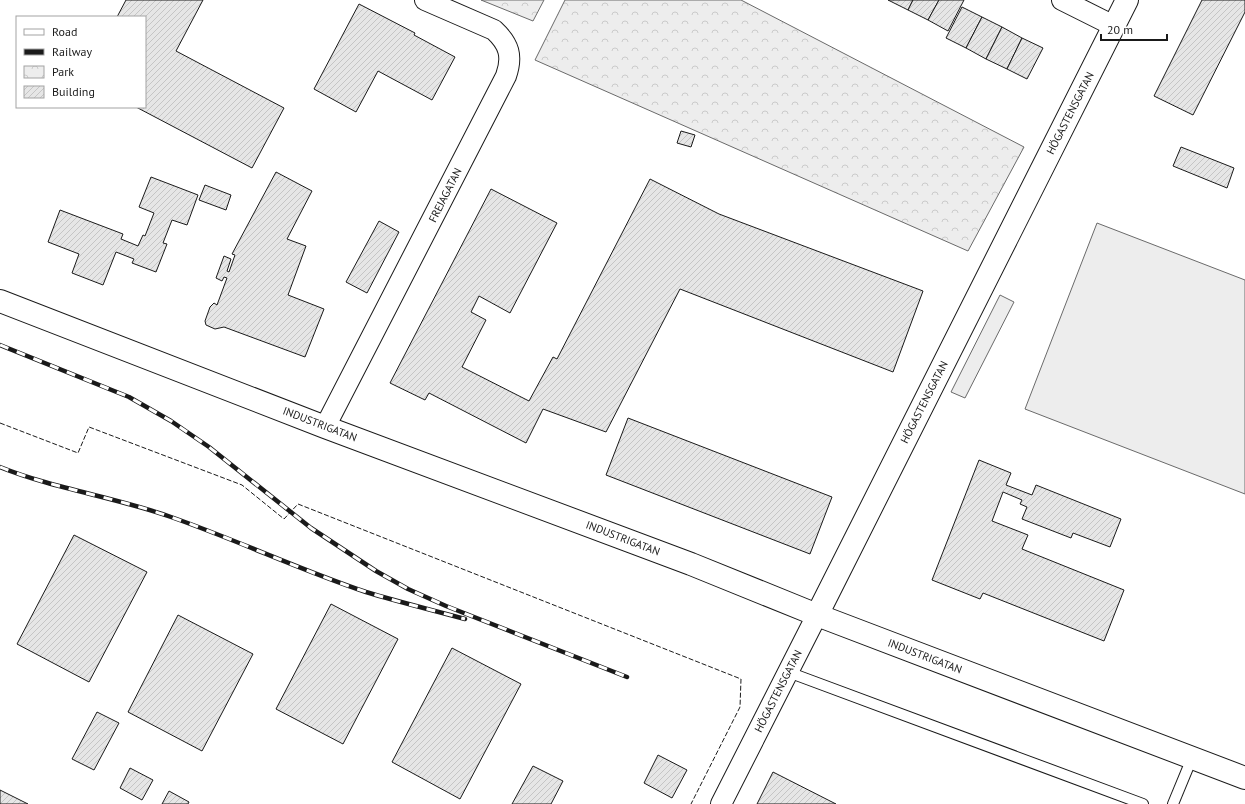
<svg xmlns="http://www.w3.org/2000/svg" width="1245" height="804" viewBox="0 0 1245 804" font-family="'PT Sans',sans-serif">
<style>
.park{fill:url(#park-crowns);stroke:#6a6a6a}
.pitch{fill:#ededed;stroke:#6a6a6a}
.building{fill:url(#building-hatch);stroke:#1a1a1a}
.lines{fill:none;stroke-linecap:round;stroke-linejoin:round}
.service-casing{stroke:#1a1a1a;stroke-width:12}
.minor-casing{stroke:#1a1a1a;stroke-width:22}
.tertiary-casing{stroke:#1a1a1a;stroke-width:24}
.service{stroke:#fff;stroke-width:10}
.minor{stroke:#fff;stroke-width:20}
.tertiary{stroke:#fff;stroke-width:22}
.rail-casing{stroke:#1a1a1a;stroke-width:4.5}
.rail{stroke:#fff;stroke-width:3;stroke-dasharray:9;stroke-linecap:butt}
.fence{stroke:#1a1a1a;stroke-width:1;stroke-dasharray:5 2;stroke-linecap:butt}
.labels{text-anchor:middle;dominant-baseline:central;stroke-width:3;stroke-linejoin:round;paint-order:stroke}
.street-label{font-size:11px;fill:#1a1a1a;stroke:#fff}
</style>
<defs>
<pattern id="park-crowns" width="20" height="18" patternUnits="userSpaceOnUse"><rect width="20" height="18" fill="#ededed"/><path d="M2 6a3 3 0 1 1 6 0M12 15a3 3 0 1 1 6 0" fill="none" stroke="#cbcbcb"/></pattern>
<pattern id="building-hatch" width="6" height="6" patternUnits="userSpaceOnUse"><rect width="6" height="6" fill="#e6e6e6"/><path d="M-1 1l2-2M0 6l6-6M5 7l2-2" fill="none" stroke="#c5c5c5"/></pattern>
</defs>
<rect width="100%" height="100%" fill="#fff"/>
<g class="park">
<path d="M481,0H544L533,21Z"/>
<path d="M565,0H741L1024,147L968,251L535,60Z"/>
</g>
<g class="pitch">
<path d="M1097,223L1245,280V494L1025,409Z"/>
<path d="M1000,295L1014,302L965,398L951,392Z"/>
</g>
<g class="building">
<path d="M126,0H203L176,51L284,108L252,168L136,107H145V17H117Z"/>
<path d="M888,0H913L908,10Z"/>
<path d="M913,0H939L928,20L908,10Z"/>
<path d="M939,0H964L948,31L928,20Z"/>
<path d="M1202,0H1245V12L1193,115L1154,96Z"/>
<path d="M359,4L415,33L414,35L455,57L432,100L378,71L356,112L314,89Z"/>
<path d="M962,7L982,17L966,48L946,38Z"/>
<path d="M982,17L1002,27L986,59L966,48Z"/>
<path d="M1002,27L1022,38L1007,69L986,59Z"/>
<path d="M1022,38L1043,48L1027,79L1007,69Z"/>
<path d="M681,131L695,135L691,147L677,143Z"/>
<path d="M1181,147L1234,168L1227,188L1173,166Z"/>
<path d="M276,172L312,191L287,239L306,246L288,295L324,309L305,357L224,327L215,329L206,325L205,321L210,307L214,303L217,305L227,278L224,277L222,281L216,278L224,256L231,259L227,271L229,272L235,255L232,254Z"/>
<path d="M151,177L198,195L187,225L172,220L163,243L167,244L156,272L132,263L134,259L116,252L103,285L72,273L79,254L48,242L60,210L123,234L121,239L138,246L143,235L145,236L154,213L139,207Z"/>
<path d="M650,179L719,214L923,291L893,372L680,289L606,432L543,409L526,443L429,393L425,400L390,383L491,189L557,223L510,313L479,296L471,312L486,320L462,367L529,401L553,357L557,359Z"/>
<path d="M205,185L231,195L226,210L199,200Z"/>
<path d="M379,221L399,232L367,293L346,282Z"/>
<path d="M628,418L832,497L810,554L606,475Z"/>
<path d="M979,460L1011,473L1006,485L1032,495L1036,485L1121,519L1110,547L1073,533L1071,538L1022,519L1027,507L1020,504L1022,500L1003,492L992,521L1028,535L1022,549L1124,590L1104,641L983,593L980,599L932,580Z"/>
<path d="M74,535L147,572L89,682L17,644Z"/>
<path d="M331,604L398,639L343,744L276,709Z"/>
<path d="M178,615L253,654L202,751L128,712Z"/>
<path d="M452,648L521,684L460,799L392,762Z"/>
<path d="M97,712L119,723L94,770L72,759Z"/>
<path d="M658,755L687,770L672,798L644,783Z"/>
<path d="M533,766L563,781L551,804H512Z"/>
<path d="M130,768L153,780L142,800L120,788Z"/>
<path d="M773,772L836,804H757Z"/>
<path d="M0,790L28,804H0Z"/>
<path d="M169,791L189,802L188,804H162Z"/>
</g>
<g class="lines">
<g class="service-casing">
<g id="service">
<path d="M788,672L1143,804"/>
<path d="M1173,804L1192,758"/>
</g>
</g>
<g class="minor-casing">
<g id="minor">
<path d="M1062,0L1114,26"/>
<path d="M325,427L506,76C513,56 509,44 494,30L425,0"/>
<path d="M721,804L817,615"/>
</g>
</g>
<g class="tertiary-casing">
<g id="tertiary">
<path d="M0,301L325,427L691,564L817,615L1245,778"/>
<path d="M817,615L1127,0"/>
</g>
</g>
<use href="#service" class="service"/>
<use href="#minor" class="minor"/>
<use href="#tertiary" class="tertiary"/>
<g class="rail-casing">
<g id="rail">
<path d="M0,345L129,397L171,421L209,447L311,528L376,571L408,589L446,606L627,677"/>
<path d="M0,467C55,489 115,497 171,517C237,540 300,570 366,592C399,602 432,610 465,619"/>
</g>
</g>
<use href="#rail" class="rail"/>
<path class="fence" d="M0,423L78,453L89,427L242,485L284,519L298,504L741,679L740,707L691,804"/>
</g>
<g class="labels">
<g class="street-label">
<text transform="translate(1070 113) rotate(-63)">HÖGASTENSGATAN</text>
<text transform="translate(445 195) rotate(-63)">FREJAGATAN</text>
<text transform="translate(924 402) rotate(-63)">HÖGASTENSGATAN</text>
<text transform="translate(320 424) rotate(21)">INDUSTRIGATAN</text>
<text transform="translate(623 538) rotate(21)">INDUSTRIGATAN</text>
<text transform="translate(925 656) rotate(21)">INDUSTRIGATAN</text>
<text transform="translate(778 691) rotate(-63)">HÖGASTENSGATAN</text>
</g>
</g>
<rect x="16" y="16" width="130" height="92" fill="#ffffff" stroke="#a3a3a3"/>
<rect x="24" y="29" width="20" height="6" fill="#ffffff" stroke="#a3a3a3"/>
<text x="52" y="36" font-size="12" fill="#1a1a1a">Road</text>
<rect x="24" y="49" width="20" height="6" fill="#1a1a1a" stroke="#a3a3a3"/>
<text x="52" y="56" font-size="12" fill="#1a1a1a">Railway</text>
<rect x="24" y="66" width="20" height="12" fill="url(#park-crowns)" stroke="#a3a3a3"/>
<text x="52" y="76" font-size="12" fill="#1a1a1a">Park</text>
<rect x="24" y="86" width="20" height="12" fill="url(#building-hatch)" stroke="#a3a3a3"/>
<text x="52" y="96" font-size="12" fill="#1a1a1a">Building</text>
<path d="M1101 34v6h66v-6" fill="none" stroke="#1a1a1a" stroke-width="2"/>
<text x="1107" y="34" font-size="12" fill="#1a1a1a" stroke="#ffffff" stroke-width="3" paint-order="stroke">20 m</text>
</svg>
